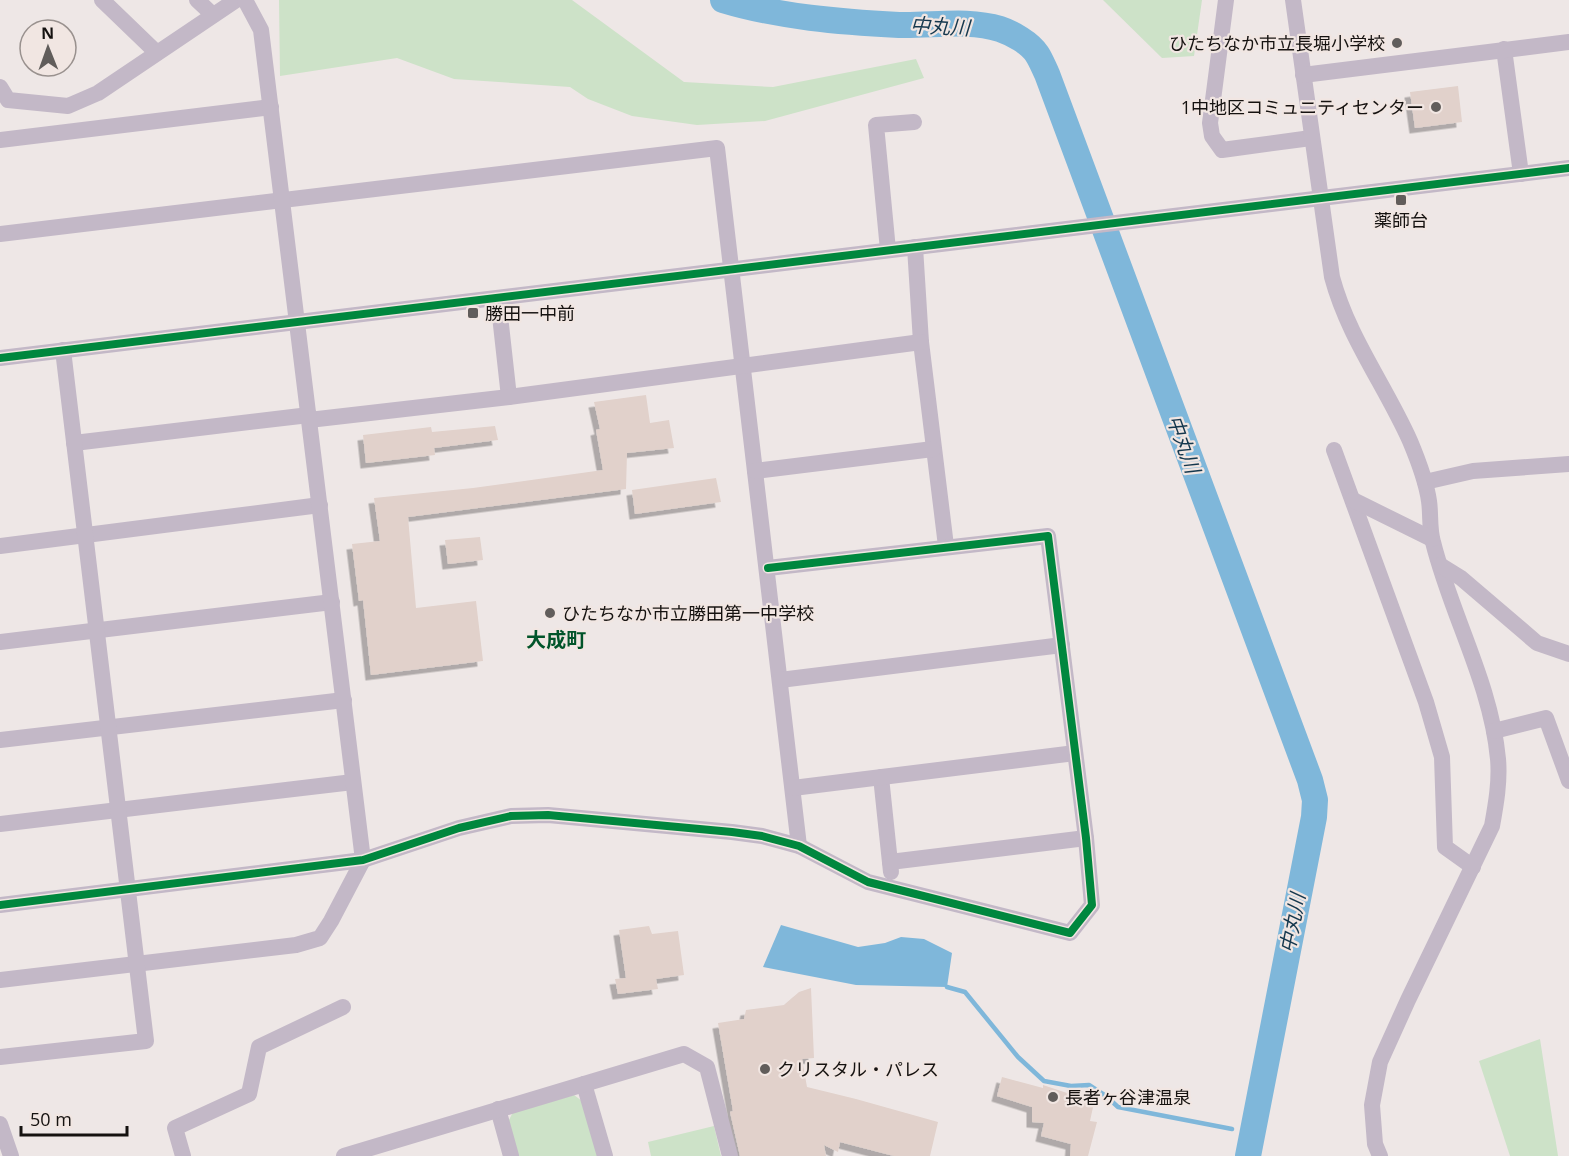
<svg xmlns="http://www.w3.org/2000/svg" width="1569" height="1156" viewBox="0 0 1569 1156" font-family="'Open Sans','Noto Sans JP',sans-serif">
<style>
.green{fill:#cde2c8}
.water{fill:#7fb7da}
.lines{fill:none;stroke-linecap:round;stroke-linejoin:round}
.stream{stroke:#7fb7da;stroke-width:4.5}
.river{stroke:#7fb7da;stroke-width:26}
.building{fill:#e1d1cb;filter:url(#shadow)}
.minor{stroke:#c3b8c7;stroke-width:16}
.cycleway-casing{stroke:#f1e6e2;stroke-width:11}
.cycleway{stroke:#00873e;stroke-width:8}
.poi-dot{fill:#615d5b;stroke:#f1e6e2;stroke-width:2}
.labels{text-anchor:middle;dominant-baseline:central;stroke-width:4.5;stroke-linejoin:round;paint-order:stroke}
.poi-label{font-size:18px;fill:#151210;stroke:#f1e6e2;text-anchor:start}
.water-label{font-size:20px;font-style:italic;fill:#15384e;stroke:#f1e6e2}
.neighbourhood-label{font-size:20px;font-weight:bold;fill:#01542a;stroke:#f1e6e2}
</style>
<defs>
<filter id="shadow"><feDropShadow dx="-5.5" dy="5.5" stdDeviation="0" flood-color="#0004"/></filter>
</defs>
<rect width="100%" height="100%" fill="#eee7e6"/>
<g class="green">
<path d="M279,0H572L684,82L773,87L916,59L924,78L765,121L697,125L632,116L588,99L570,87L454,79L397,58L280,76Z"/>
<path d="M1103,0H1202L1194,56L1162,58Z"/>
<path d="M1540,1039L1558,1156H1510L1479,1061Z"/>
<path d="M574,1095L582,1101L598,1156H517L508,1122L513,1112Z"/>
<path d="M714,1126L721,1156H651L648,1142Z"/>
</g>
<path class="water" d="M781,925L858,947L885,943L901,937L924,939L952,953L947,987L856,985L763,967Z"/>
<g class="lines">
<path class="stream" d="M947,987L965,992L1018,1057L1044,1081L1071,1086L1089,1085L1106,1096L1118,1107L1232,1129"/>
<path class="river" d="M723,0C779,17 841,22 899,25C932,26 968,19 1000,29C1012,33 1030,43 1037,54C1041,60 1044,68 1047,74L1310,780L1315,800L1314,817L1248,1156"/>
</g>
<g class="building">
<path d="M1458,86L1462,122L1415,128L1410,92Z"/>
<path d="M646,395L650,423L669,420L674,448L627,453L626,489L408,517L416,608L476,601L483,661L371,675L363,600L359,601L352,544L380,541L374,498L473,488L603,470L596,430L600,429L594,402Z"/>
<path d="M495,426L498,440L434,448L435,455L366,463L363,435L431,427L432,432Z"/>
<path d="M716,478L721,502L635,514L632,490Z"/>
<path d="M480,537L483,560L448,564L445,540Z"/>
<path d="M649,926L652,934L678,931L684,975L656,979L658,989L618,994L615,979L626,978L619,930Z"/>
<path d="M811,988L814,1058L802,1059L807,1087L856,1099L938,1122L930,1156H894L840,1142L838,1152L824,1145L826,1156H740L730,1112L733,1111L718,1023L744,1019L746,1010L784,1005L799,992Z"/>
<path d="M1002,1077L1043,1088V1085L1067,1093L1095,1098L1090,1121L1097,1122L1088,1156H1070L1071,1144L1041,1136L1044,1123L1032,1122V1107L997,1096Z"/>
</g>
<g class="lines">
<g class="minor">
<path d="M102,0L157,53"/>
<path d="M197,0L213,15"/>
<path d="M1226,0L1210,123L1212,136L1222,150L1311,138"/>
<path d="M1293,0L1332,277C1348,337 1385,385 1410,441C1418,460 1426,480 1429,501C1431,514 1429,529 1433,542C1451,615 1491,683 1498,759C1500,781 1496,804 1492,826L1408,1000L1380,1062L1372,1105L1375,1144L1380,1156"/>
<path d="M1504,49L1521,174"/>
<path d="M1303,75L1569,42"/>
<path d="M0,87L8,100L68,106L98,93L236,0"/>
<path d="M0,140L271,107"/>
<path d="M0,234L717,148L799,846"/>
<path d="M915,247L921,342L946,546"/>
<path d="M888,250L876,125L914,122"/>
<path d="M498,298L509,397"/>
<path d="M0,358L1569,168"/>
<path d="M309,420L509,397L921,342"/>
<path d="M74,443L309,415"/>
<path d="M1334,450L1426,702L1442,757L1445,847L1473,867"/>
<path d="M755,471L933,449"/>
<path d="M1425,482L1473,471L1569,464"/>
<path d="M1353,500L1432,539"/>
<path d="M0,546L320,505"/>
<path d="M1440,565L1461,578L1537,643L1569,654"/>
<path d="M0,642L332,602"/>
<path d="M780,680L1062,645"/>
<path d="M1494,731L1546,718L1569,781"/>
<path d="M0,740L344,700"/>
<path d="M881,777L891,872"/>
<path d="M793,788L1075,753"/>
<path d="M0,824L353,782"/>
<path d="M890,862L1086,838"/>
<path d="M0,905L363,860L459,828L511,816L548,815L732,832L762,836L799,846L868,882L1070,933L1092,905L1086,838L1048,536L768,568"/>
<path d="M0,980L296,945L320,938L331,921L363,860L261,30L245,0"/>
<path d="M0,1057L146,1041L63,350"/>
<path d="M584,1084L605,1156"/>
<path d="M498,1109L511,1156"/>
<path d="M0,1124L11,1156"/>
<path d="M183,1156L175,1128L249,1094L259,1047L343,1007"/>
<path d="M344,1156L684,1054L707,1067L730,1156"/>
</g>
<g class="cycleway-casing">
<g id="cycleway">
<path d="M0,358L1569,168"/>
<path d="M0,905L363,860L459,828L511,816L548,815L732,832L762,836L799,846L868,882L1070,933L1092,905L1086,838L1048,536L768,568"/>
</g>
</g>
<use href="#cycleway" class="cycleway"/>
</g>
<g class="poi-dot">
<circle cx="1397" cy="43" r="6"/>
<circle cx="1436" cy="107" r="6"/>
<rect x="1395" y="194" width="12" height="12" rx="3"/>
<rect x="467" y="307" width="12" height="12" rx="3"/>
<circle cx="550" cy="613" r="6"/>
<circle cx="765" cy="1069" r="6"/>
<circle cx="1053" cy="1097" r="6"/>
</g>
<g class="labels">
<g class="poi-label">
<text x="1385" y="43" text-anchor="end">ひたちなか市立長堀小学校</text>
<text x="1424" y="107" text-anchor="end">1中地区コミュニティセンター</text>
<text x="1401" y="220" text-anchor="middle">薬師台</text>
<text x="485" y="313">勝田一中前</text>
<text x="562" y="613">ひたちなか市立勝田第一中学校</text>
<text x="777" y="1069">クリスタル・パレス</text>
<text x="1065" y="1097">長者ヶ谷津温泉</text>
</g>
<g class="water-label">
<text transform="translate(940 26) rotate(3)">中丸川</text>
<text transform="translate(1184 444) rotate(70)">中丸川</text>
<text transform="translate(1292 923) rotate(-79)">中丸川</text>
</g>
<g class="neighbourhood-label">
<text x="556" y="639">大成町</text>
</g>
</g>
<g transform="translate(48 48) rotate(359)"><circle r="28" fill="#f1e6e2" stroke="#99918e" stroke-width="1.5"/>
<path d="M0-4.5L10 22L0 15L-10 22Z" fill="#615d5b"/>
<text y="-9" font-size="16" font-weight="bold" text-anchor="middle" fill="#151210">N</text>
</g>
<path d="M21 1126v9h106v-9" fill="none" stroke="#151210" stroke-width="3"/>
<text x="30" y="1126" font-size="18" fill="#151210" stroke="#f1e6e2" stroke-width="4.5" paint-order="stroke">50 m</text>
</svg>
